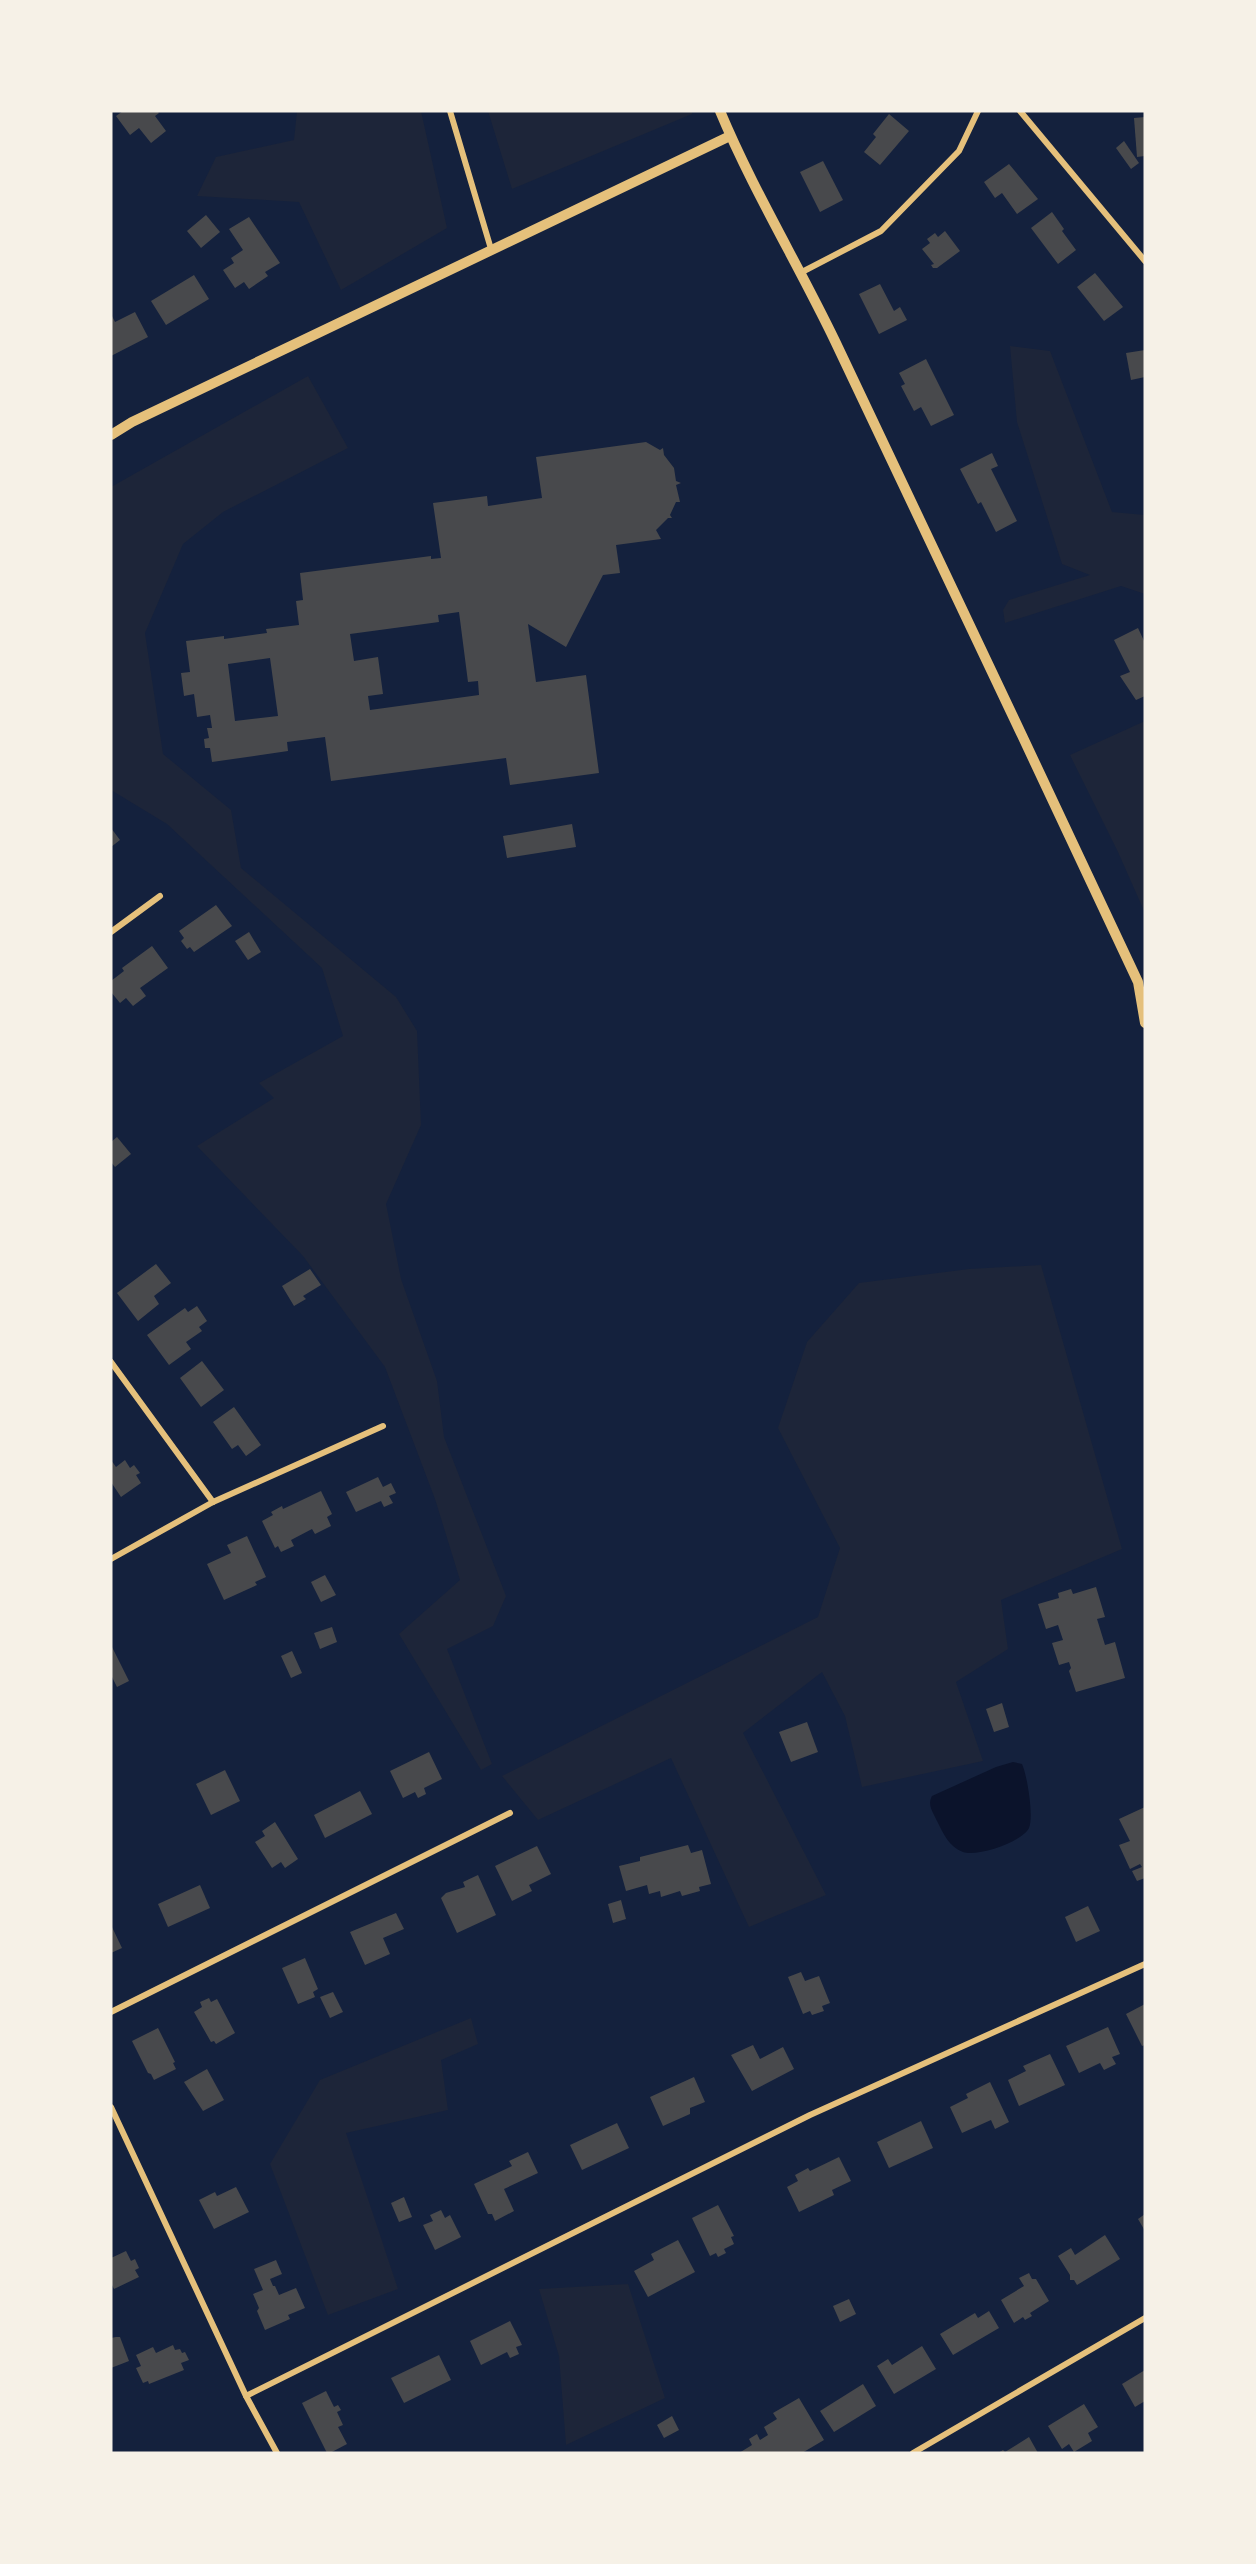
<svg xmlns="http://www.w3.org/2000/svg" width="1256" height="2564" viewBox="0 0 1256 2564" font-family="'PT Sans Narrow',sans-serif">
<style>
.green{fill:#1d2539}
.water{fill:#0b132b}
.building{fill:#48494c;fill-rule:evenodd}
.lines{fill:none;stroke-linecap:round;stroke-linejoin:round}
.minor{stroke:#e5c07b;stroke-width:6}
.tertiary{stroke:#e5c07b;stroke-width:10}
</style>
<rect width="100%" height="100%" fill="#14213d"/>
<g class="green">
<path d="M297,111H421L447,228L341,290L299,202L197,196L216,157L294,140Z"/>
<path d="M488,111H692V114L512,189Z"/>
<path d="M1010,346L1050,351L1112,512L1145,515V594L1121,586L1005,623L1003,610L1009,600L1090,575L1062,564L1017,422Z"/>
<path d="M308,376L348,448L223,512L183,544L145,633L163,754L231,810L241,868L396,997L417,1031L421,1125L386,1204L401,1279L437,1381L444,1437L506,1596L493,1626L447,1649L492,1764L481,1770L399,1634L460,1580L435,1499L385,1367L303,1256L197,1146L274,1098L259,1083L343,1036L322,968L167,824L111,790V487Z"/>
<path d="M1145,721V913L1118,852L1070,755Z"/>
<path d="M1041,1265L1122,1549L1001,1600L1008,1649L956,1682L983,1761L862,1787L845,1716L822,1672L743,1733L826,1895L749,1927L671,1758L538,1820L502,1776L818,1617L840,1548L778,1428L807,1342L859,1283L969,1269Z"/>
<path d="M471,2018L478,2044L441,2060L448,2110L346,2133L398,2289L328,2315L270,2164L320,2080Z"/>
<path d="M628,2284L665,2398L566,2445L559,2356L539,2289Z"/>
</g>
<path class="water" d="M1013,1762L1022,1764C1027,1775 1034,1816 1029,1828C1022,1842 978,1857 963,1852C949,1847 943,1833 937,1821C933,1812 927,1805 932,1796L996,1767Z"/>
<g class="building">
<path d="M123,111H157L159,113L155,116L166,131L151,143L139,128L130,135L116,116Z"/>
<path d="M889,114L909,131L880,165L864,152L876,137L873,134Z"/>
<path d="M1145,117V156L1137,157L1134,118Z"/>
<path d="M1124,141L1139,163L1131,169L1116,148Z"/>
<path d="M823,161L843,200L820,212L800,172Z"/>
<path d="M1009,164L1038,199L1017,214L1002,193L995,198L984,182Z"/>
<path d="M1052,212L1064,229L1062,231L1076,250L1058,264L1031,228Z"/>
<path d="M206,215L220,232L201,248L187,231Z"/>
<path d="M249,217L280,263L265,272L268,276L249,289L244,282L235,288L223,270L234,263L231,258L243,250L229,229Z"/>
<path d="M945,231L960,251L937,268H933L931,265L934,264L922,249L930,243L927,239L935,233L938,237Z"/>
<path d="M1095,273L1123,307L1104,321L1077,287Z"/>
<path d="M194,275L209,299L166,325L151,301Z"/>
<path d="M880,284L894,311L900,307L907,320L879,334L859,294Z"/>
<path d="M135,312L148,337L111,356V314L115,322Z"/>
<path d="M1145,350V377L1131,380L1126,353Z"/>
<path d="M926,359L954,415L931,426L921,407L914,411L901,386L905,384L899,373Z"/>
<path d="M646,442L660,450L663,448L664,455L674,468L676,481L681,483L676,485L680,502H676L670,515L672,518H668L656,530L661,539L616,545L620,573L603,575L566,647L528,624L536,682L586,675L599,773L510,785L506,758L331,781L325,737L287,742L288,751L212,762L210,748H205L204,739L209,738L207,728H212L210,715L197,717L194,694L184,696L181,673L190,672L186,641L224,636V639L267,633L266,629L299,625L296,601L303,600L300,573L431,556V559L441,558L433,503L487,496L488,506L542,498L536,457ZM459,612L468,682L478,681L479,695L370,710L368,696L383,694L378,657L354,661L350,634L439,622L438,615ZM270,658L278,716L235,721L228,664Z"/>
<path d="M992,453L998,466L991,469L1017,521L996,532L981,502L978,504L960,469Z"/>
<path d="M1138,628L1145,643V696L1136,700L1120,676L1130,672L1114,640Z"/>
<path d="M572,824L576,847L507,858L503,836Z"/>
<path d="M111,828L120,840L111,847Z"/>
<path d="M216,905L232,926L194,952L190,947L187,949L181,941L184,938L179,931Z"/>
<path d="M249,932L261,952L248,960L235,941Z"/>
<path d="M152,946L168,968L140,988L146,996L133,1006L126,998L120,1003L111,992V981L124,971L122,968Z"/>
<path d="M117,1137L131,1154L115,1167L111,1162V1142Z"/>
<path d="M156,1264L171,1283L154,1296L159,1304L138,1321L117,1293Z"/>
<path d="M310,1269L321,1285L303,1296L306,1299L294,1306L282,1286Z"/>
<path d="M197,1306L207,1321L199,1327L202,1331L186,1342L191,1349L169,1365L147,1335L185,1308L188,1312Z"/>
<path d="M202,1361L224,1390L201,1407L180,1378Z"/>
<path d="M234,1407L261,1445L246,1456L238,1445L232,1449L213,1422Z"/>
<path d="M111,1460L116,1467L125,1460L130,1468L134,1465L140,1473L136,1475L141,1483L121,1497L111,1482Z"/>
<path d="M378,1477L383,1487L391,1483L396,1493L389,1496L393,1503L384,1507L381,1501L356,1512L346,1492Z"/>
<path d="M321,1491L332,1514L327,1517L331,1526L315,1534L312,1529L291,1540L294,1546L281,1552L278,1546L275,1548L262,1521L273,1515L271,1512L282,1506L283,1509Z"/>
<path d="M247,1536L266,1577L255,1582L257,1585L224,1600L207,1564L231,1553L227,1545Z"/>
<path d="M325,1575L336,1595L321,1602L311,1582Z"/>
<path d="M1096,1587L1105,1617L1097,1619L1105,1645L1115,1642L1125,1678L1076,1692L1069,1671L1071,1668L1069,1662L1059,1665L1052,1643L1063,1640L1058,1625L1046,1629L1038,1604L1059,1598L1058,1593L1071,1589L1073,1594Z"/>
<path d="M332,1627L337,1642L320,1649L314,1633Z"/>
<path d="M111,1645L129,1681L117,1687L111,1675Z"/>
<path d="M292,1651L302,1673L291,1678L281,1656Z"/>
<path d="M1002,1703L1009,1727L994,1732L986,1709Z"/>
<path d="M807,1722L818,1752L791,1762L779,1732Z"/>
<path d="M429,1752L442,1779L424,1788L426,1794L418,1798L415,1792L403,1798L390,1771Z"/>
<path d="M225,1770L240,1801L211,1815L196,1784Z"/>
<path d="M360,1791L372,1814L325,1838L314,1815Z"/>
<path d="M1145,1807V1878L1137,1881L1132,1871L1142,1867L1140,1864L1130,1869L1119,1845L1130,1841L1119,1819Z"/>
<path d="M275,1822L298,1859L285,1868L281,1862L272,1868L255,1842L265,1836L262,1831Z"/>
<path d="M688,1845L691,1853L702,1850L711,1884L699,1887L700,1891L682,1896L680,1891L661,1897L660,1891L649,1894L647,1885L626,1891L619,1866L640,1861V1857Z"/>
<path d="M537,1846L551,1874L529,1885L532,1891L512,1901L495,1866Z"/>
<path d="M478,1875L496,1915L457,1933L441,1898L446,1893L465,1887L463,1882Z"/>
<path d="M200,1885L210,1908L168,1927L158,1904Z"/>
<path d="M621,1900L626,1919L613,1923L608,1904Z"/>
<path d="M1088,1906L1100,1931L1076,1942L1065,1917Z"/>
<path d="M396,1913L404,1929L383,1938L390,1954L365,1965L350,1932Z"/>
<path d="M111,1925L122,1948L111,1953Z"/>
<path d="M305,1958L318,1989L313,1992L315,1997L298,2004L282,1968Z"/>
<path d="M801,1972L805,1981L819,1976L830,2003L822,2006L824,2011L812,2015L810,2011L803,2014L788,1977Z"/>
<path d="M333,1992L343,2012L330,2018L320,1997Z"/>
<path d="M209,1998L211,2002L217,1999L235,2033L216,2044L214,2041L211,2042L194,2012L202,2007L200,2002Z"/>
<path d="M1145,2004V2045L1142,2046L1126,2014Z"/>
<path d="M1108,2027L1120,2054L1112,2057L1116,2064L1104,2070L1100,2063L1079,2073L1066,2046Z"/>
<path d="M158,2028L175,2062L173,2063L176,2069L154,2080L151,2074L148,2073L132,2041Z"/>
<path d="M753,2045L760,2059L783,2047L794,2069L752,2091L731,2055Z"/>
<path d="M1050,2054L1065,2085L1019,2106L1008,2080L1026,2071L1023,2066Z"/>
<path d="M207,2069L224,2100L203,2111L184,2082Z"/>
<path d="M694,2077L705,2102L690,2108V2114L663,2126L650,2097Z"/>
<path d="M990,2082L1009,2122L995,2129L991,2120L962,2133L950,2107L968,2098L966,2094Z"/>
<path d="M921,2121L933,2148L889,2168L877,2142Z"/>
<path d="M617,2123L629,2148L582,2170L570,2145Z"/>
<path d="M528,2152L538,2173L504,2189L514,2211L495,2221L492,2214H488L474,2184L512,2166L509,2161Z"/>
<path d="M839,2157L851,2181L832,2190L834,2195L799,2212L787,2187L798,2181L795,2175L808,2168L810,2171Z"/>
<path d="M236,2187L249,2212L214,2229L199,2200L215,2192L217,2196Z"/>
<path d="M404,2197L412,2217L399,2222L391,2203Z"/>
<path d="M718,2205L734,2236L731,2237L734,2244L724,2249L726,2253L718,2257L716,2253L710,2256L692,2218Z"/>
<path d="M441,2210L445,2218L450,2215L461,2237L435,2250L423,2225L433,2221L430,2215Z"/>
<path d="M1145,2214V2231L1138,2219Z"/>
<path d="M1105,2235L1120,2259L1077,2285L1074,2280H1070V2275L1058,2256L1071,2248L1075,2255Z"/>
<path d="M678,2240L695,2272L648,2297L634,2271L654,2260L651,2254Z"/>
<path d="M126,2251L131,2261L135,2259L139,2268L135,2270L139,2277L114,2289L111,2283V2258Z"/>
<path d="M276,2260L282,2274L270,2279L273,2286H275L279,2295L296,2288L305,2308L288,2315L290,2319L265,2330L257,2311L259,2308L253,2294L263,2290L254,2269Z"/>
<path d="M1029,2273L1032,2279H1036L1049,2301L1030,2313L1032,2316L1025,2320L1023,2317L1014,2323L1001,2300L1024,2286L1019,2278Z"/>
<path d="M849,2299L856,2314L840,2322L833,2306Z"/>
<path d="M989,2311L999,2328L953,2355L940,2334L975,2313L978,2318Z"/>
<path d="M510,2321L522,2345L516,2347L519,2354L510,2358L507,2352L481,2365L470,2341Z"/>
<path d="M116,2337H120L129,2361L111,2368V2338Z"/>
<path d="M173,2345L175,2350L180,2349L182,2353L185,2352L189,2360L181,2363L184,2370L149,2384L148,2381L143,2383L136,2368L141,2366L136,2355L153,2347L156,2353Z"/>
<path d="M922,2346L936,2369L894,2394L877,2366L888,2359L892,2365Z"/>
<path d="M439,2355L451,2380L404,2403L391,2378Z"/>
<path d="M1145,2370V2401L1135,2407L1122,2384Z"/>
<path d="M863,2384L876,2406L834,2432L820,2411Z"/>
<path d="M326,2391L334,2407L338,2405L341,2410L337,2412L343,2425L338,2427L347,2444L330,2453H327L302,2403Z"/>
<path d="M799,2398L824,2440L802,2453H739L752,2445L749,2439L757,2434L760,2440L768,2435L764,2427L777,2419L773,2413Z"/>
<path d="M1084,2404L1098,2427L1088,2433L1092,2441L1074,2452L1069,2444L1062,2449L1048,2426Z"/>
<path d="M672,2416L679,2430L664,2438L657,2425Z"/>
<path d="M1029,2437L1038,2453H998L1003,2450L1005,2452Z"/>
</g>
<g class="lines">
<g class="minor">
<path d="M450,111L491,249"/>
<path d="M1020,111L1145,261"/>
<path d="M802,272L881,231L959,151L978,111"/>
<path d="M111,932L160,896"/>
<path d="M111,1362L213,1502"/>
<path d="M111,1559L213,1502L383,1426"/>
<path d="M111,2012L510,1813"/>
<path d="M111,2107L246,2396L277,2453"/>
<path d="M246,2396L810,2115L1145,1964"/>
<path d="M913,2453L1145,2318"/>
</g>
<g class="tertiary">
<path d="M720,111C753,190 798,264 835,341C936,554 1038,768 1138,982L1145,1023"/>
<path d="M111,435L132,422L730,136"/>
</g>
</g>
<rect width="1256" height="2564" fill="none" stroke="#f6f1e7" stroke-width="225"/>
</svg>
